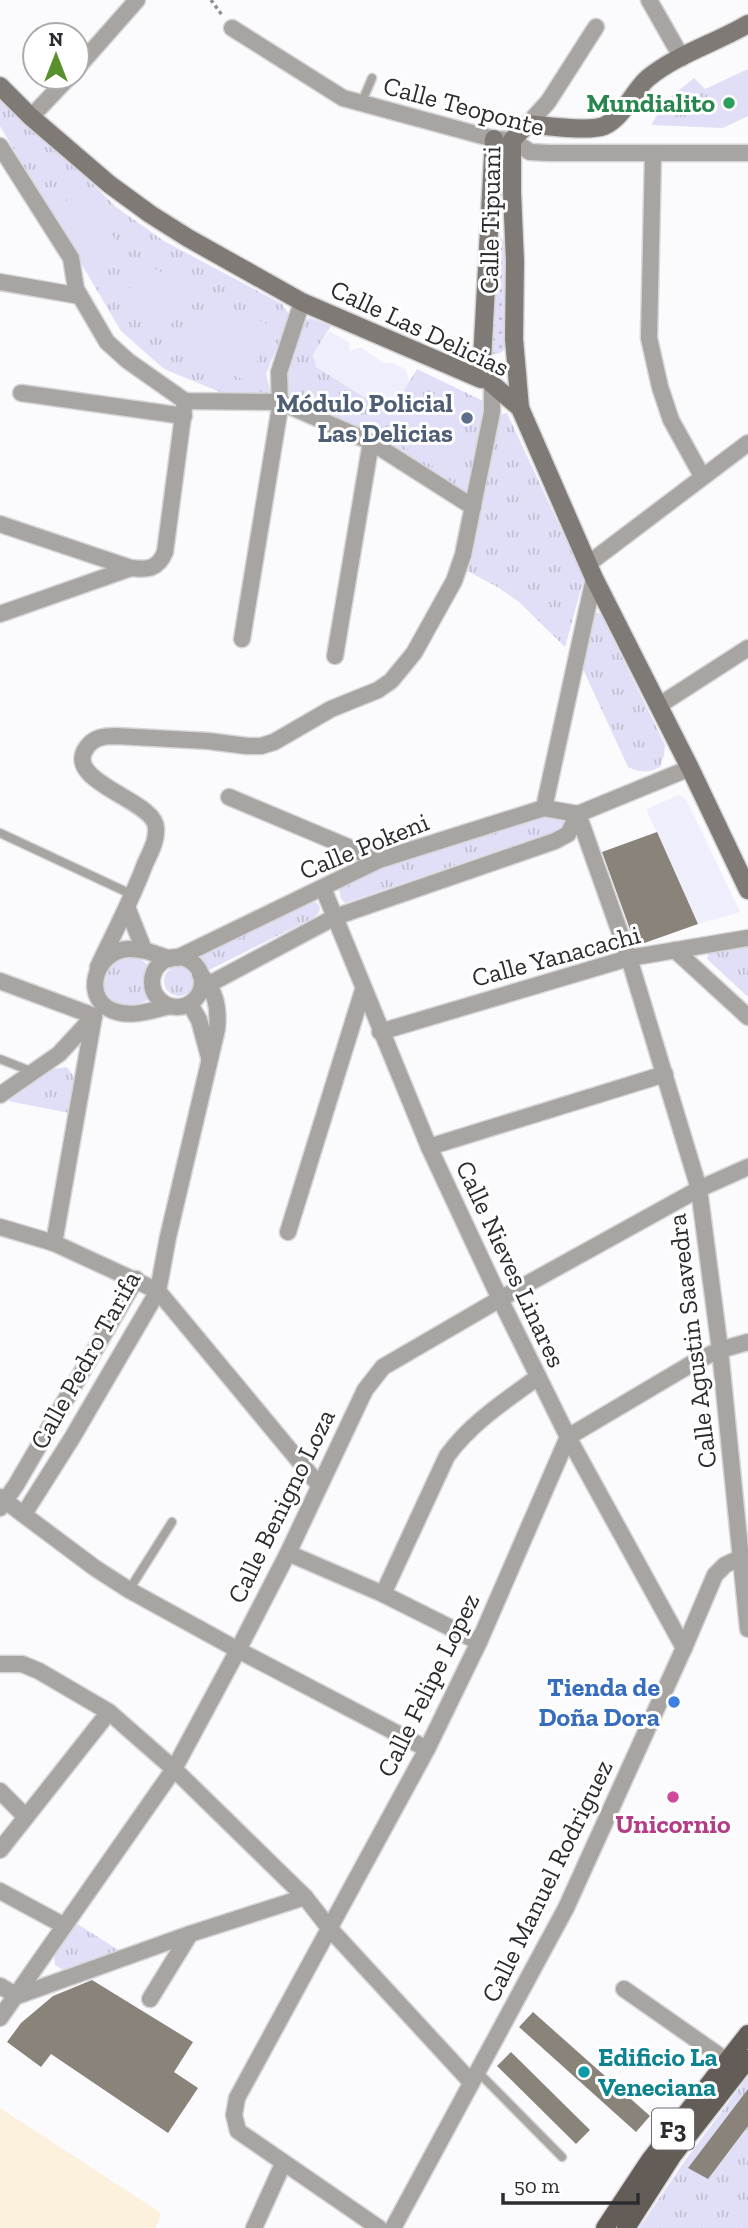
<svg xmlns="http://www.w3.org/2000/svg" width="748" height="2228" viewBox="0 0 748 2228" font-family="'Zilla Slab',serif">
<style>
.built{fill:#eeeefd}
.education{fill:#fbf1dc}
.grass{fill:url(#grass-dots)}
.park{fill:url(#park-tufts)}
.pitch{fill:#e0dff7}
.building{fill:#8a837a}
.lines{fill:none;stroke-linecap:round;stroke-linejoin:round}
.lane-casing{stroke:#d6d6d9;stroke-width:11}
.street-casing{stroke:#d6d6d9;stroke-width:19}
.secondary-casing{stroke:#d6d6d9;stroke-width:21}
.primary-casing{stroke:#d6d6d9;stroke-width:21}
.path{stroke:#8f8f93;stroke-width:3.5;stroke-dasharray:3.5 3.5;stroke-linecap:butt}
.lane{stroke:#a8a4a1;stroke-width:8}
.street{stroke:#a8a4a1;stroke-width:16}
.secondary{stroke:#807a76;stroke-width:18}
.primary{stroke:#645d57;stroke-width:18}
.leisure-dot{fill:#2e9e5b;stroke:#fff;stroke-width:2.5}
.service-dot{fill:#5c6f8a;stroke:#fff;stroke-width:2.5}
.shop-dot{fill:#3f7fe0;stroke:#fff;stroke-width:2.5}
.hotel-dot{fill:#d1479c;stroke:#fff;stroke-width:2.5}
.culture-dot{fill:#0f9aa8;stroke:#fff;stroke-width:2.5}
.labels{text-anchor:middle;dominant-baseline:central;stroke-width:6;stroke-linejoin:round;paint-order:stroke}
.shield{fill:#fff;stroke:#6b6b6e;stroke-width:2}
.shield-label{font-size:24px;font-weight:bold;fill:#2c2c30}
.leisure-label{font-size:26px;font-weight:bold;fill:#27864d;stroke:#fff;text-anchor:end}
.street-label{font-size:26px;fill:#2c2c30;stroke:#fff}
.service-label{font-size:26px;font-weight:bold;fill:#4e5e75;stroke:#fff;text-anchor:end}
.shop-label{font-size:26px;font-weight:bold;fill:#366cbe;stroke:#fff;text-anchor:end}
.hotel-label{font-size:26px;font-weight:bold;fill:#b23c85;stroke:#fff}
.culture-label{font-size:26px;font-weight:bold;fill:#0d838f;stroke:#fff;text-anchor:start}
</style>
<defs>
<pattern id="grass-dots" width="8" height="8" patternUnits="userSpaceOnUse" patternTransform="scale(1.75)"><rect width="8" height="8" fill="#e0dff7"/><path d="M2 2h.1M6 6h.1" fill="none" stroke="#c0c0d4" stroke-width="1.8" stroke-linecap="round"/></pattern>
<pattern id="park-tufts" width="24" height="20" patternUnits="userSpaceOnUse" patternTransform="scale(1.75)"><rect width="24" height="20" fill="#e0dff7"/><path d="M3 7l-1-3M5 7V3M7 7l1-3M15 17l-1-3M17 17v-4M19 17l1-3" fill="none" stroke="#c0c0d4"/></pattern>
</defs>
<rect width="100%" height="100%" fill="#fbfbfe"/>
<g class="built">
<path d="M329,331L349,342L350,351L360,347L384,363H393L405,369L410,382L394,407L383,408L316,367L313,356Z"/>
<path d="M679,795L686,799L740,912L698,924L646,809Z"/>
</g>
<path class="education" d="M0,2108L161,2213L156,2228H0Z"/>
<path class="grass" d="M501,238L506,243L507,250L506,347C501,354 498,355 490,353L495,241Z"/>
<g class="park">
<path d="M694,78L705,89L723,128L651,125L666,101Z"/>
<path d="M0,92L116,207L164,241L282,304L290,316L266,374L274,405L269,412L164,369L121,331L0,126Z"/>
<path d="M310,318L331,326L313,355L316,367L382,408L394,407L417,369L483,401V411L466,498L459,504H451L364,439L293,418L286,380V372L304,321Z"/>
<path d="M507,413L584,578L565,647L519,602L499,588L464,569L498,415Z"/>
<path d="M595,612L601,614L665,745L664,755L660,767C648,773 641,773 628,767L582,667Z"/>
<path d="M556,813L563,817L566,823L562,829L345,903L341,899L339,889L385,866L424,851Z"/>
<path d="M316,902L320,907L319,913L313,918L207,971L197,953L310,903Z"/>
<path d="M748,944V997L707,959L709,951Z"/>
<path d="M137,956L149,966C143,979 144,986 150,999C118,1018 84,988 115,957Z"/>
<circle cx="179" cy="981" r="15"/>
<path d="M66,1067C81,1079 73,1097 69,1113L8,1101L53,1069Z"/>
<path d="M76,1923L120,1951L63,1970L55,1965C52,1947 65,1936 76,1923Z"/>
<path d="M748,2076V2228H639L684,2162Z"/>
</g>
<g class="pitch">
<path d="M748,69V116L723,128L705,89Z"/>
<path d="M87,190L122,252L86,272L51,209Z"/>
<path d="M141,262L198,290L165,332L121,308Z"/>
<path d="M210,300L275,327L247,381L177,351Z"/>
<path d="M405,403L468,446L447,476L384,433Z"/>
</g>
<g class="building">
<path d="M657,832L698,924L636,946L602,852Z"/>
<path d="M92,1980L193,2042L174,2072L198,2088L168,2133L51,2054L41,2067L7,2042L21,2023L53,1996Z"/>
<path d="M533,2012L650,2116L636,2132L519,2027Z"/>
<path d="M511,2052L590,2130L576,2144L497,2066Z"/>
<path d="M748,2089V2126L708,2179L688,2168Z"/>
</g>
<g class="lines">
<g class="lane-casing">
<g id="lane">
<path d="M361,104L372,78"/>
<path d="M0,833L133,895"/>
<path d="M0,1059L33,1072"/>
<path d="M129,1590L172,1522"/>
<path d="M477,2071L562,2157"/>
</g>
</g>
<g class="street-casing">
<g id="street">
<path d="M649,0L682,58"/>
<path d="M232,28L343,98L494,139L512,140L530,152L549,153H748"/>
<path d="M77,68L137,0"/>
<path d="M31,117L69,77"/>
<path d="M528,124L548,102L596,27"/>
<path d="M0,146L71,258L76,289L107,342L128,361L185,401L280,402L371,442L473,507"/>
<path d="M653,155L649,338L660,387L671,420L702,476"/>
<path d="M0,282L80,296"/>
<path d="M21,393L184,416"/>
<path d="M0,524L131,568C148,570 158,569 165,552L185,401"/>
<path d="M588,564L748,443"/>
<path d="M0,614L131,568"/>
<path d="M242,639L280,407L279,372L302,302"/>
<path d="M335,656L371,442"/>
<path d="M658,706L748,648"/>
<path d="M229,797L379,860"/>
<path d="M544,808L594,578"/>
<path d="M578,814L629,958L699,1189L720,1350L748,1629"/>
<path d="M323,888L429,1147L500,1299L568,1437L684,1648"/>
<path d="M127,907L144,950"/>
<path d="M675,950L748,1017"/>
<circle cx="177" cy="982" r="25"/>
<path d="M177,958L379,860L544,808L578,814L690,768"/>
<path d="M170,959C156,954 142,948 128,949C94,951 80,1002 117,1012C134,1017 153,1010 170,1006"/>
<path d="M98,967C114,933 132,899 145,864C150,853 157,841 156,828C156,800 61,782 87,747C94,737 105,736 116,736L208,741L247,746H261L274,742L331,709L378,690L391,681L414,653L454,581L463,555L492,412V384L484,380"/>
<path d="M0,981L94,1016"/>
<path d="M202,988L335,917L555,841L568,834L578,814"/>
<path d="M190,1004L199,1020L209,1057"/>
<path d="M380,1032L629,958L748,938"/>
<path d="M0,1095L59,1054L94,1016"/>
<path d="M429,1147L665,1074"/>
<path d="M0,1227L54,1243L158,1291L319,1485"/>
<path d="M288,1232L363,990"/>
<path d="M54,1243L94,1016"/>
<path d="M0,1497L95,1568L129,1590L238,1650L427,1749"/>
<path d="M0,1508L16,1485L136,1279"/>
<path d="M24,1514L72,1438L158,1291L168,1237L217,1029C219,1007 216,991 200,974"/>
<path d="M288,1553L383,1594L479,1642"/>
<path d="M383,1594L447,1456C471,1423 505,1401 538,1377"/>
<path d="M0,1664H22L39,1671L109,1712L174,1769L305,1897L330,1929L471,2082"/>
<path d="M0,1791L26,1817"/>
<path d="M0,1850L109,1712"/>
<path d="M0,1891L63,1925"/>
<path d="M0,1986L17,1996L190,1934L305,1897"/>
<path d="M624,1989L737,2068"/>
<path d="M150,1999L190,1934"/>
<path d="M0,2018L174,1769L238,1650L288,1553L365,1390L383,1367L500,1299L699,1189L748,1167"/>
<path d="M254,2228L283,2164"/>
<path d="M379,2228L238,2131L234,2115L237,2098L427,1749L479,1642L568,1437L698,1360L720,1350L748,1342"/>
<path d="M393,2228L566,1908L684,1648L715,1575L725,1565L740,1558H748"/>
</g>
</g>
<g class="secondary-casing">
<g id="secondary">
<path d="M0,86L31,117L109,184L150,214L188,238L302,302L481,379L494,139"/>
<path d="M492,384L520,408L594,578L690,768L748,890"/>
<path d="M520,408L514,339L515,262L512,192V140L528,124C547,126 588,132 604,126C624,117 632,92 648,78C677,54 716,43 748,24"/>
</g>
</g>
<g class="primary-casing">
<g id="primary">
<path d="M605,2228L650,2160L748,2034"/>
<path d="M626,2228L673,2155L748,2059"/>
</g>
</g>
<path class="path" d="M211,0L222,15"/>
<use href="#lane" class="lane"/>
<use href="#street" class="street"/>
<use href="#secondary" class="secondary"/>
<use href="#primary" class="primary"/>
</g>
<circle class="leisure-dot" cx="729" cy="103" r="7"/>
<circle class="service-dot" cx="467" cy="418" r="7"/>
<circle class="shop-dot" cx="674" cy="1702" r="7"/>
<circle class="hotel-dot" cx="673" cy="1797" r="7"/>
<circle class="culture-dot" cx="584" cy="2072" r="7"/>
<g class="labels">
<rect class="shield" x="652" y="2108.5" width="42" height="41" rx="5"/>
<g class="shield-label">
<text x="673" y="2129">F3</text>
</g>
<g class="leisure-label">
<text x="715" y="103">Mundialito</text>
</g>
<g class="street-label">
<text transform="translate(464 106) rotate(15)">Calle Teoponte</text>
<text transform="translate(490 220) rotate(-89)">Calle Tipuani</text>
<text transform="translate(420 328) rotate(25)">Calle Las Delicias</text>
<text transform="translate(364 846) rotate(-22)">Calle Pokeni</text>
<text transform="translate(556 956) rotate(-15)">Calle Yanacachi</text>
<text transform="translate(511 1264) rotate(65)">Calle Nieves Linares</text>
<text transform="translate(692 1341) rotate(-97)">Calle Agustin Saavedra</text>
<text transform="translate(85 1360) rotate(-61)">Calle Pedro Tarifa</text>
<text transform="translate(281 1506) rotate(-64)">Calle Benigno Loza</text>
<text transform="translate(428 1685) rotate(-64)">Calle Felipe Lopez</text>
<text transform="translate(547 1881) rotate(-64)">Calle Manuel Rodriguez</text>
</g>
<g class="service-label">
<text x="453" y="403">Módulo Policial<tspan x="453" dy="30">Las Delicias</tspan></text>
</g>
<g class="shop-label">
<text x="660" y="1687">Tienda de<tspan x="660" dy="30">Doña Dora</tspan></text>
</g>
<g class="hotel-label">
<text x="673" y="1824">Unicornio</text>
</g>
<g class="culture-label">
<text x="598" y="2057">Edificio La<tspan x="598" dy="30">Veneciana</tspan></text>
</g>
</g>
<g transform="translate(56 56)"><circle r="33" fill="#ffffff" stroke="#ababac" stroke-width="2"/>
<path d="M0-5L12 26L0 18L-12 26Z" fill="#58902d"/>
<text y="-10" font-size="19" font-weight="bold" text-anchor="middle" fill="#2c2c30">N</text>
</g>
<path d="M503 2193v10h135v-10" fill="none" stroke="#2c2c30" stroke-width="3.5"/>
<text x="514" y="2193" font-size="21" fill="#2c2c30" stroke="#ffffff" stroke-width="5" paint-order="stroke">50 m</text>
</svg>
